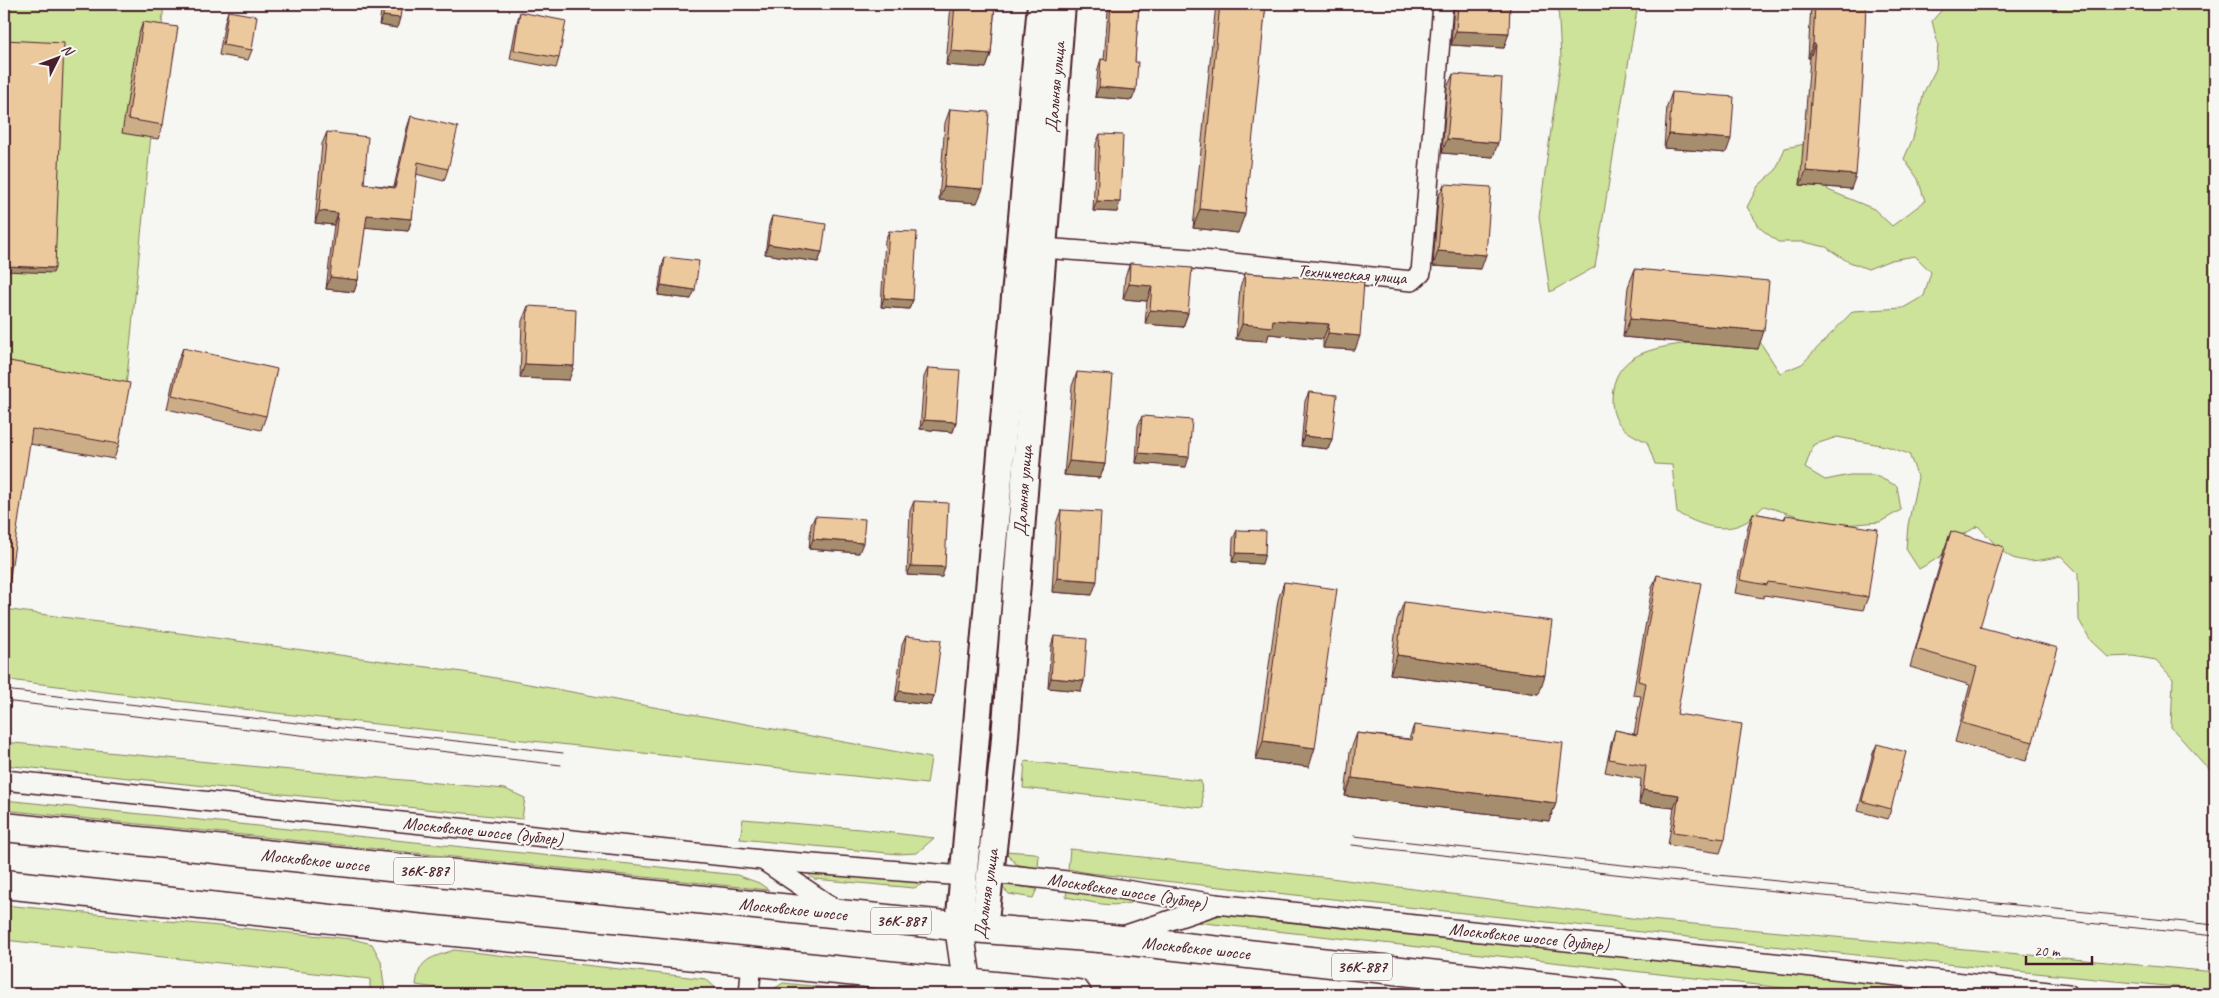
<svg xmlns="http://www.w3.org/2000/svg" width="2219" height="998" viewBox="0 0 2219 998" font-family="Caveat,sans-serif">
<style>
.green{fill:#cce399;stroke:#8b8162}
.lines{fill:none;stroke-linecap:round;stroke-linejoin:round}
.street-casing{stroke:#4a1f2b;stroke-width:22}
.secondary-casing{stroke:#4a1f2b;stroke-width:30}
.primary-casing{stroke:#4a1f2b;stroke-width:31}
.street{stroke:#f6f6f2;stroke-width:19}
.secondary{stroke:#f6f6f2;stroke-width:26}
.primary{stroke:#f6f6f2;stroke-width:28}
.tram{stroke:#4a1f2b;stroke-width:1}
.wall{fill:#cbad87;stroke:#4a1f2b}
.shaded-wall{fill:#a58d6e;stroke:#4a1f2b}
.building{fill:#ecc99d;stroke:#4a1f2b}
.labels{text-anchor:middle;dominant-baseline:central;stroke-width:4;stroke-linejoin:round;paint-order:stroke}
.shield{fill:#f6f6f2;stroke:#7e6067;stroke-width:1}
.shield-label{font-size:16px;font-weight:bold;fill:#4a1f2b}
.street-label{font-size:18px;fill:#4a1f2b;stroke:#f6f6f2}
</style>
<rect width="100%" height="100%" fill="#f6f6f2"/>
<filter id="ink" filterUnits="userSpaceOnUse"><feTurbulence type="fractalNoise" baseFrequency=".02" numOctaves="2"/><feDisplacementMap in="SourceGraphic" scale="10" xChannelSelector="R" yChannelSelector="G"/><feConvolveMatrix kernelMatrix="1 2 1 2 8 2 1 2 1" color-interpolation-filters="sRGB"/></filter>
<g filter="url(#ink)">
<g class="green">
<path d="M4,4H164L125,397L4,362Z"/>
<path d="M1558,4H1638L1595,267L1550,292L1539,216L1561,58Z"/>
<path d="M1947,4H2215V774L2203,763L2171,727L2173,679L2156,660L2133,656L2108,657L2091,641L2079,620L2078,573L2061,556C2047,559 2028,564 2013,558C2002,554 1987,535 1978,526L1957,538L1940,557L1919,569L1906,549L1908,525L1918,477L1909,454L1886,446L1837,437L1813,445L1805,468L1825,480L1850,475H1874L1897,486L1901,510L1880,522L1831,526L1764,506C1758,511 1752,519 1746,522C1722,535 1699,524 1677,513L1672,465L1655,464L1647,442C1626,432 1612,425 1612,399C1613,353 1653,348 1689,343C1710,340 1731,335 1753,331L1780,373L1802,364L1853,311L1903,308L1924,296L1931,272L1915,256L1891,260L1868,269L1847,261L1826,247L1804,242H1778L1760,228L1747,207L1758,186L1776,170L1785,148L1810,143L1828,190L1874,209L1892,226L1925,201L1918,179L1904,159L1913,138L1924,92L1936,69L1938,45L1932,21Z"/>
<path d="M4,609L463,672L931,758L927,784L275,713L9,680L10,691L4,690Z"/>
<path d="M4,742L280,769L505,789L525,798L522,819L4,765Z"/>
<path d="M1025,761L1201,781L1203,808L1023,788Z"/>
<path d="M4,800L737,875L759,883L769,890L4,810Z"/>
<path d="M743,819L860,829L934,838L917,853L898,854L740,839Z"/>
<path d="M1070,849L1331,878L1639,919L2215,972V991L1847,954L1089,873L1068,869Z"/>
<path d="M1005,851L1035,853L1039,856L1038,869L1016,864Z"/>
<path d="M793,862L931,880L914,888L814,879Z"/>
<path d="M998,883L1037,889L1033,898L1009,894Z"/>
<path d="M1067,890L1144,899C1113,910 1097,903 1066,897Z"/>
<path d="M4,905L352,939L372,944L381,961L385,994H370V979L4,940Z"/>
<path d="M1221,915L1992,994H1837L1196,922Z"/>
<path d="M454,950L706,979L722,994H476L416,985C419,958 431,958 454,950Z"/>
<path d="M783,983L889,994H766Z"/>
</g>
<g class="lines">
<g class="street-casing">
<g id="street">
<path d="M1042,248L1192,259L1412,281L1421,273L1443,4"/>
<path d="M4,780L762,860L963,876"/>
<path d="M764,861L838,911"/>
<path d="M991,873L1067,881L1216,904L2068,994"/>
<path d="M1120,937L1213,906"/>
<path d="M749,994L752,961"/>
</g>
</g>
<g class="secondary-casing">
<g id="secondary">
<path d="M959,927L1041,4"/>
<path d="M984,929L1004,750L1062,4"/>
</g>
</g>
<g class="primary-casing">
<g id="primary">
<path d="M4,827L984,929L1112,939L1611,994"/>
<path d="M4,884L415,928L1077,994"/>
<path d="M959,927L967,982"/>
</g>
</g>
<use href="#street" class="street"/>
<use href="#secondary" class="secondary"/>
<use href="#primary" class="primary"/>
<g class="tram">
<path d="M4,690L563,753"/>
<path d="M4,701L561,765"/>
<path d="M1354,836L1688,872L2215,925"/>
<path d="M1352,845L1687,882L2215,936"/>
</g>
</g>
<g class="wall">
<path d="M373,4H402L397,28L379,25L382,5Z"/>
<path d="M951,4H995L991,54L986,68L946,65Z"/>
<path d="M1110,4H1139L1132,100L1095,97L1098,69L1101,59L1104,60L1108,11Z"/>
<path d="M1216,4H1266L1238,233L1193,228Z"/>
<path d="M1454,4H1510L1504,48L1451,45Z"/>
<path d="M1811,4H1866L1851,189L1800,185L1810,58H1808Z"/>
<path d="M228,11L252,50L248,60L219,55L225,21Z"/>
<path d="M520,12L559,58L556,68L510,59L517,22Z"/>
<path d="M143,22L163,125L158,139L122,133L138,36Z"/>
<path d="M1453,74L1493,157L1442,153L1447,88Z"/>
<path d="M1672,92L1726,153L1664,148L1667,106Z"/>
<path d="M950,109L977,203L939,200L945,123Z"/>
<path d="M411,116L448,169L444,181L416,174L412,219L408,231L365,227L358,280L354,292L326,289L334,225L315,223L322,144L327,132L364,184L394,187L407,128Z"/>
<path d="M1100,134L1117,212L1093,211L1096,144Z"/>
<path d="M1444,184L1481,269L1433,266L1438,198Z"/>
<path d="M772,216L822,252L818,262L765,254L769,225Z"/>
<path d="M889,231L913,300L909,309L881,307L885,240Z"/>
<path d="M665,257L691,299L658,295L662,266Z"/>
<path d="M1130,263L1188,313L1183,327L1145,324L1147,301L1123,299L1125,277Z"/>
<path d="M1635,269L1758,349L1623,337L1628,287Z"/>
<path d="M1245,273L1364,282L1355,350L1323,348V339L1269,334L1267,341L1236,339L1240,287Z"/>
<path d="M528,306L569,380L520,378L522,321Z"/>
<path d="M183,348L266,416L261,430L167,409L177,363Z"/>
<path d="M4,360L119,444L114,459L30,444Z"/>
<path d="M928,368L956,422L953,432L920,429L924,377Z"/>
<path d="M1077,372L1105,464L1100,478L1064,475L1072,386Z"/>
<path d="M1309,392L1332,439L1328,449L1301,446L1305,401Z"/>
<path d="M1142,416L1186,467L1136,463L1138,426Z"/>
<path d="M914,501L942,577L907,575L910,511Z"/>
<path d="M1061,510L1092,595L1052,592L1056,524Z"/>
<path d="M1753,513L1784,519L1786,515L1868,597L1863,610L1764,595L1763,598L1735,593L1748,526Z"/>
<path d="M815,516L859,553L809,549L811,525Z"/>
<path d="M1237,530L1262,564L1232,562L1233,539Z"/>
<path d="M1951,531L1980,627L2033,742L2026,761L1955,742L1970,685L1910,667L1944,550Z"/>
<path d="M1657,575L1677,714L1725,839L1720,853L1668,845L1674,808L1639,804L1641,779L1605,772L1611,744L1615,730L1634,734L1641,696L1633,695L1652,588Z"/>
<path d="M1284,582L1309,767L1256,760L1278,600Z"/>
<path d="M1404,602L1539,694L1390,674L1397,620Z"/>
<path d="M906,636L934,696L931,705L895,701L902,645Z"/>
<path d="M1054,636L1084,681L1081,691L1048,688L1051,646Z"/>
<path d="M1414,725L1556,803L1549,821L1345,796L1350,752L1357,733L1409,739Z"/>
<path d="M1877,744L1891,809L1888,819L1858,811L1873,753Z"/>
</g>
<g class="shaded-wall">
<path d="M383,16L400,18L397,28L379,25Z"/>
<path d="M1456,31L1509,33L1504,48L1451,45Z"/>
<path d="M1813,44H1815L1810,58H1808Z"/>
<path d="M951,51L991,54L986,68L946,65Z"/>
<path d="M1099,87L1136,90L1132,100L1095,97Z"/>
<path d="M1669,134L1731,139L1726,153L1664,148Z"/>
<path d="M1447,139L1498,143L1493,157L1442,153Z"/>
<path d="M1806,171L1856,175L1851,189L1800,185Z"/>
<path d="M944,186L983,189L977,203L939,200Z"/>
<path d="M1097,201L1120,202L1117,212L1093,211Z"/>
<path d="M1200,209L1245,214L1238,233L1193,228Z"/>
<path d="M319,211L338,213L334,225L315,223Z"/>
<path d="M367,215L412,219L408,231L362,227Z"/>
<path d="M768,244L822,252L818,262L765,254Z"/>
<path d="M1438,251L1486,255L1481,269L1433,266Z"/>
<path d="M4,266L55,268L53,273L4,271Z"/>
<path d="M330,277L358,280L354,292L326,289Z"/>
<path d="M1129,284L1152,286L1147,301L1123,299Z"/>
<path d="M661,285L695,290L691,299L658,295Z"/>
<path d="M884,298L913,300L909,309L881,307Z"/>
<path d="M1150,310L1188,313L1183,327L1145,324Z"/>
<path d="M1630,319L1764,331L1758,349L1623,337Z"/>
<path d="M1273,320L1329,324L1323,339L1269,334L1267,341L1236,339L1242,324Z"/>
<path d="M1328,333L1360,336L1355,350L1323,348Z"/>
<path d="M525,364L574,366L569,380L520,378Z"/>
<path d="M924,420L956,422L953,432L920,429Z"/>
<path d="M1304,436L1332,439L1328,449L1301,446Z"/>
<path d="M1139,453L1189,457L1186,467L1136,463Z"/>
<path d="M1069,461L1105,464L1100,478L1064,475Z"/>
<path d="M813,539L863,543L859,553L809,549Z"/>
<path d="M1236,553L1265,554L1262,564L1232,562Z"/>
<path d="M911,566L945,567L942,577L907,575Z"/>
<path d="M1057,578L1097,581L1092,595L1052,592Z"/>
<path d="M1397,655L1545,675L1539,694L1390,674Z"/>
<path d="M1051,678L1084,681L1081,691L1048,688Z"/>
<path d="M899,691L934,696L931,705L895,701Z"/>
<path d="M1263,741L1315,748L1309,767L1256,760Z"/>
<path d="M1352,778L1556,803L1549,821L1345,796Z"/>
<path d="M1643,790L1679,795L1674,808L1639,804Z"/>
</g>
<g class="building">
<path d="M384,4H402L400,18L383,16Z"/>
<path d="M955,4H995L991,54L951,51Z"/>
<path d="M1111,4H1139L1135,62H1138L1136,90L1099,87L1101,59L1107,60Z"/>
<path d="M1220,4H1266L1245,214L1200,209Z"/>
<path d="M1458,4H1510L1509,33L1456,31Z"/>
<path d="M1815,4H1866L1863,79L1856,175L1806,171L1815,44H1813Z"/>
<path d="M228,11L257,16L252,50L223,45Z"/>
<path d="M520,12L566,21L559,58L514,50Z"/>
<path d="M143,22L178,27L163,125L128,119Z"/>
<path d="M4,40L64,43L55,268L4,266Z"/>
<path d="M1453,74L1502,78L1498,143L1447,139Z"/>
<path d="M1672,92L1734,97L1731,139L1669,134Z"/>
<path d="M950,109L989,112L983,189L944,186Z"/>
<path d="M411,116L458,127L448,169L418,162L412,219L367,215L358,280L330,277L338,213L319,211L327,132L368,137L364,184L395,188Z"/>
<path d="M1100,134L1123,135L1120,202L1097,201Z"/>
<path d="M1444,184L1491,187L1486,255L1438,251Z"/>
<path d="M772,216L826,224L822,252L768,244Z"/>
<path d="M889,231L917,232L913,300L884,298Z"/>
<path d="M665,257L699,261L695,290L661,285Z"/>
<path d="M1130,263L1192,268L1188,313L1150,310L1152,286L1129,284Z"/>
<path d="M1635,269L1769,281L1764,331L1630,319Z"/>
<path d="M1245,273L1364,282L1360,336L1328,333L1329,324L1273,320L1272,327L1242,324Z"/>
<path d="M528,306L576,309L574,366L525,364Z"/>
<path d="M183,348L277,369L266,416L172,395Z"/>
<path d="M4,360L130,383L119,444L32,429L4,618Z"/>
<path d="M928,368L960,370L956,422L924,420Z"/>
<path d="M1077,372L1113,375L1105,464L1069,461Z"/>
<path d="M1309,392L1337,395L1332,439L1304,436Z"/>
<path d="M1142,416L1192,420L1189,457L1139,453Z"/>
<path d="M914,501L948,503L945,567L911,566Z"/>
<path d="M1061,510L1101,512L1097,581L1057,578Z"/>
<path d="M1753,513L1785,519L1786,515L1878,529L1868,597L1768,582L1767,585L1740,580Z"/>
<path d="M815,516L865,519L863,543L813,539Z"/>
<path d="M1237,530L1266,531L1265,554L1236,553Z"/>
<path d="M1951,531L2004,547L1980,627L2058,648L2033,742L1962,723L1977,667L1916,649Z"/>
<path d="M1657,575L1701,583L1677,714L1742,724L1725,839L1673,832L1679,795L1643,790L1646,766L1609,759L1615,730L1637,735L1646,683L1638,681Z"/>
<path d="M1284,582L1337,589L1315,748L1263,741Z"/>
<path d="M1404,602L1552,621L1545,675L1397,655Z"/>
<path d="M906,636L941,640L934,696L899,691Z"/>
<path d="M1054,636L1087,639L1084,681L1051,678Z"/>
<path d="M1414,725L1563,743L1556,803L1352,778L1357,733L1412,740Z"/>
<path d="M1877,744L1906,752L1891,809L1862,801Z"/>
</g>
</g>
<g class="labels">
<g class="shield">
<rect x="394" y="857.5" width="60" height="27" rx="4"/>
<rect x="871" y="907.5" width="60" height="27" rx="4"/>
<rect x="1332" y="953.5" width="60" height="27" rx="4"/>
</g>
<g class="shield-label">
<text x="424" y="871">36К-887</text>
<text x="901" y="921">36К-887</text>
<text x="1362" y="967">36К-887</text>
</g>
<g class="street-label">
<text transform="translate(1055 87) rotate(-85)">Дальняя улица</text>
<text transform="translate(1352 274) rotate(4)">Техническая улица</text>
<text transform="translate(1023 491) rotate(-86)">Дальняя улица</text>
<text transform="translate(483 831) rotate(6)">Московское шоссе (дублер)</text>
<text transform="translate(315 860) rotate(6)">Московское шоссе</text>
<text transform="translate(1127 891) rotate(9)">Московское шоссе (дублер)</text>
<text transform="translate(986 894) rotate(-82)">Дальняя улица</text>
<text transform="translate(793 909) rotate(6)">Московское шоссе</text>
<text transform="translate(1529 937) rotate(6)">Московское шоссе (дублер)</text>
<text transform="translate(1196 948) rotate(6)">Московское шоссе</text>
</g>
</g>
<rect width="2219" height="998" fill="none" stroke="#f6f6f2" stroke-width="20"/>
<rect x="10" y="10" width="2199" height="978" fill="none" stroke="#4a1f2b" stroke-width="2" filter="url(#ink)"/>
<g transform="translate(58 58) rotate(48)" stroke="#f6f6f2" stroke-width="4" paint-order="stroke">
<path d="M0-4L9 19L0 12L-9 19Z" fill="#4a1f2b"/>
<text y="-8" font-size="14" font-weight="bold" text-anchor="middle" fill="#4a1f2b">N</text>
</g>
<path d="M2026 956v8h66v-8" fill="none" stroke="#4a1f2b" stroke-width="2.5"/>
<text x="2034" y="956" font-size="15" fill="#4a1f2b" stroke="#f6f6f2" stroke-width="4" paint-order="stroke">20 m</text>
</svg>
